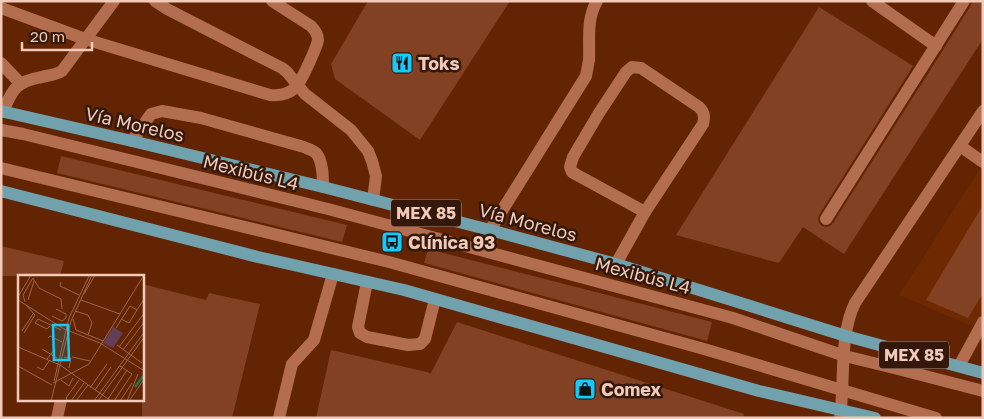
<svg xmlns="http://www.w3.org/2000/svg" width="984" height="419" viewBox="0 0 984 419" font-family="'Golos Text',sans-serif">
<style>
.built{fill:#6e2901}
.building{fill:#824123}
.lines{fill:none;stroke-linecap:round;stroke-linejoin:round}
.minor{stroke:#b36d4f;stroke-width:12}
.major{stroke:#70a1ad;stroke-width:12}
.labels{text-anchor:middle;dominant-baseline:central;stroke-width:5;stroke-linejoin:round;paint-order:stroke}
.shield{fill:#34180c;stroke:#b89586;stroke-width:1}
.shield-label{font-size:16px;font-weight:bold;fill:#f1caba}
.poi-label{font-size:18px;font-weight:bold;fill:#f1caba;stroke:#34180c;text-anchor:start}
.street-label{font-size:18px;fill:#f1caba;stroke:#34180c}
.inset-river{fill:none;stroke:#217354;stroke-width:2.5}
.inset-road{fill:none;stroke:#9b664c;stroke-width:1}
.view{fill:#13cafb;fill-opacity:0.15;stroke:#13cafb;stroke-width:2.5}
.inset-edge{fill:none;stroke:#f1caba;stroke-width:2.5}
</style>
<rect width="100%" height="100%" fill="#622402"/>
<path class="built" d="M983,164V331L899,295Z"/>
<g class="building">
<path d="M368,1H510L420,140L335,79L331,64Z"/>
<path d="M972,1H983V39L844,254L803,227L779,263L676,235L819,7L913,66L819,215L818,219L819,223L822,226L826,227L830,226L833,223L943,50L971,5Z"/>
<path d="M61,156L347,225L342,242L57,173Z"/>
<path d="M983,205V293L968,318L926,300Z"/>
<path d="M1,246L64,261L60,276H1Z"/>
<path d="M428,249L712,322L707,341L424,263Z"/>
<path d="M142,284L206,300L209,293L260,304L232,418H142Z"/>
<path d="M457,322L744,414L743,418H316L331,350L431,373Z"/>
</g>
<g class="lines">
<g class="minor">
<path d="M155,1L167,9L282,68L287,72L305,94L351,130L368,151L372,161L376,176L373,200"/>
<path d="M872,1L936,46"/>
<path d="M1,8L85,39L270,95C280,96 289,94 296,87C301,82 317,47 318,40C318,34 315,30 311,26L272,1"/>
<path d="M1,63L21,84"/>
<path d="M632,67L641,68L699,107C704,112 705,116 703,124L645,212L577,175L572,172L570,167L573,157L599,113L626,72Z"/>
<path d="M3,112C12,89 17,81 42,77C49,75 56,75 62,71L114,1"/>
<path d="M1,130L23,134L328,209L733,318L845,356L898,369L983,391"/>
<path d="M132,141L151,114L162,111L201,118L304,147C308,149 313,150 316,153C323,161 323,177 323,187"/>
<path d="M960,146L983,162"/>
<path d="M1,168L389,262L704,349L936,418"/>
<path d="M826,219L964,1"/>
<path d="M490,230L586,76C587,71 588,65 589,60C590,41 586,19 597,1"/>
<path d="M616,264L645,212"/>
<path d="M367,282L358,327L360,333L367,337L408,345L420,344L425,339L435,299"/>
<path d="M959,366L983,322"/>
<path d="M57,418L61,400"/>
<path d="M279,418L292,364L314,340L333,274"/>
<path d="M840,418C845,382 839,335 855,303L983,111"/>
</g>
<g class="major">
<path d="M1,111L132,141L323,187L490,230L616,264L846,336L983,373"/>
<path d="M1,191L258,257L404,290L759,391L875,418"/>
</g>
</g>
<defs>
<g id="restaurant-square" transform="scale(1.125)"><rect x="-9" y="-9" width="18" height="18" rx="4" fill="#13cafb" stroke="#34180c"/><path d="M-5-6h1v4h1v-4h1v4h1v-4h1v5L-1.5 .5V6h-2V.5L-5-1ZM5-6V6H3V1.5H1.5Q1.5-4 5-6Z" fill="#111"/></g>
<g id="bus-square" transform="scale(1.125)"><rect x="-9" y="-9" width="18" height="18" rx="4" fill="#13cafb" stroke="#34180c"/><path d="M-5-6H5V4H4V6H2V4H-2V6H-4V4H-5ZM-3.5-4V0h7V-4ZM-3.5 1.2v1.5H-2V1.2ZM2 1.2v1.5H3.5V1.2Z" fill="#111"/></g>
<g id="shop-square" transform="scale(1.125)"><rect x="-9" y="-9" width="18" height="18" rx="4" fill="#13cafb" stroke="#34180c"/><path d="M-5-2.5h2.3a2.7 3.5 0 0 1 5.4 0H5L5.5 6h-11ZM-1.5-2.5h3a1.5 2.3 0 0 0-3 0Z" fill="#111"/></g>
</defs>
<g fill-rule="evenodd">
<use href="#restaurant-square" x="402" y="63"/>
<use href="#bus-square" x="392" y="242"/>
<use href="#shop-square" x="585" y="389"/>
</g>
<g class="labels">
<g class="shield">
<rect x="391" y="199.5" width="70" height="27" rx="4"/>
<rect x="879" y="341.5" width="70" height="27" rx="4"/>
</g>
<g class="shield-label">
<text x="426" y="213">MEX 85</text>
<text x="914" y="355">MEX 85</text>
</g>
<g class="poi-label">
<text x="418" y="63">Toks</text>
<text x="408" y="242">Clínica 93</text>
<text x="601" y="389">Comex</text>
</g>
<g class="street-label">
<text transform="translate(135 124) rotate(13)">Vía Morelos</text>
<text transform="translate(251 172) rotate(14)">Mexibús L4</text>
<text transform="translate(528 222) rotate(15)">Vía Morelos</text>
<text transform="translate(643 275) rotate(15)">Mexibús L4</text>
</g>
</g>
<g transform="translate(18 275)">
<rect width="126" height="126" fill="#622402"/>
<path d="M95,52L105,58L95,73L85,68Z" fill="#633e54"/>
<path class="inset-river" d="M117,112L127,99"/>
<path class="inset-road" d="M43,7L42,11L61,20M66,19L77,0M0,22L13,0M0,25L46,54L82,68L125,95M10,25L16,6M63,25L102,39M7,27L5,20L15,3L21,13L43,24L44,34M57,36L70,40L74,48L70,60M34,41L44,46L48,43V39L38,34M55,44L58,55L85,66M103,44L111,48L119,35M32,51L29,54L17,48L20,44L43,55M98,53L112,31L119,35L126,24M4,56L15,39M6,58L17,40L8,30M30,63L32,61L44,67M99,70L124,88M0,72L42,90M101,72L127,37M24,74L39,83M105,75L127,46M46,82L53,83L51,93M54,82L72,86M29,84L37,74L35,86M42,90L93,126M0,91L34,110M19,92L25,95L31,86M43,105L51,111L55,103M36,106L51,43L71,1M35,108L71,89L126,0M72,113L89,89M77,115L93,92M90,124L109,95M33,126L53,46L74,0M50,126L48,123L61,105M53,126L66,108M58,126L70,110M76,126L127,56M80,126L127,61M96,126L114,99L102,91M102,126L114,108M109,126L120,99M111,126L127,103"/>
<path class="view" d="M35,50H50L51,85H36Z"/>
<rect width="126" height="126" class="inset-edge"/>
</g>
<rect width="984" height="419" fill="none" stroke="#f1caba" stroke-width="5"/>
<path d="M22 42v8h70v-8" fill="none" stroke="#f1caba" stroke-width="2.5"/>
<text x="30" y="42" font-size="15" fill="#f1caba" stroke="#34180c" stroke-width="4" paint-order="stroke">20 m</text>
</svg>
